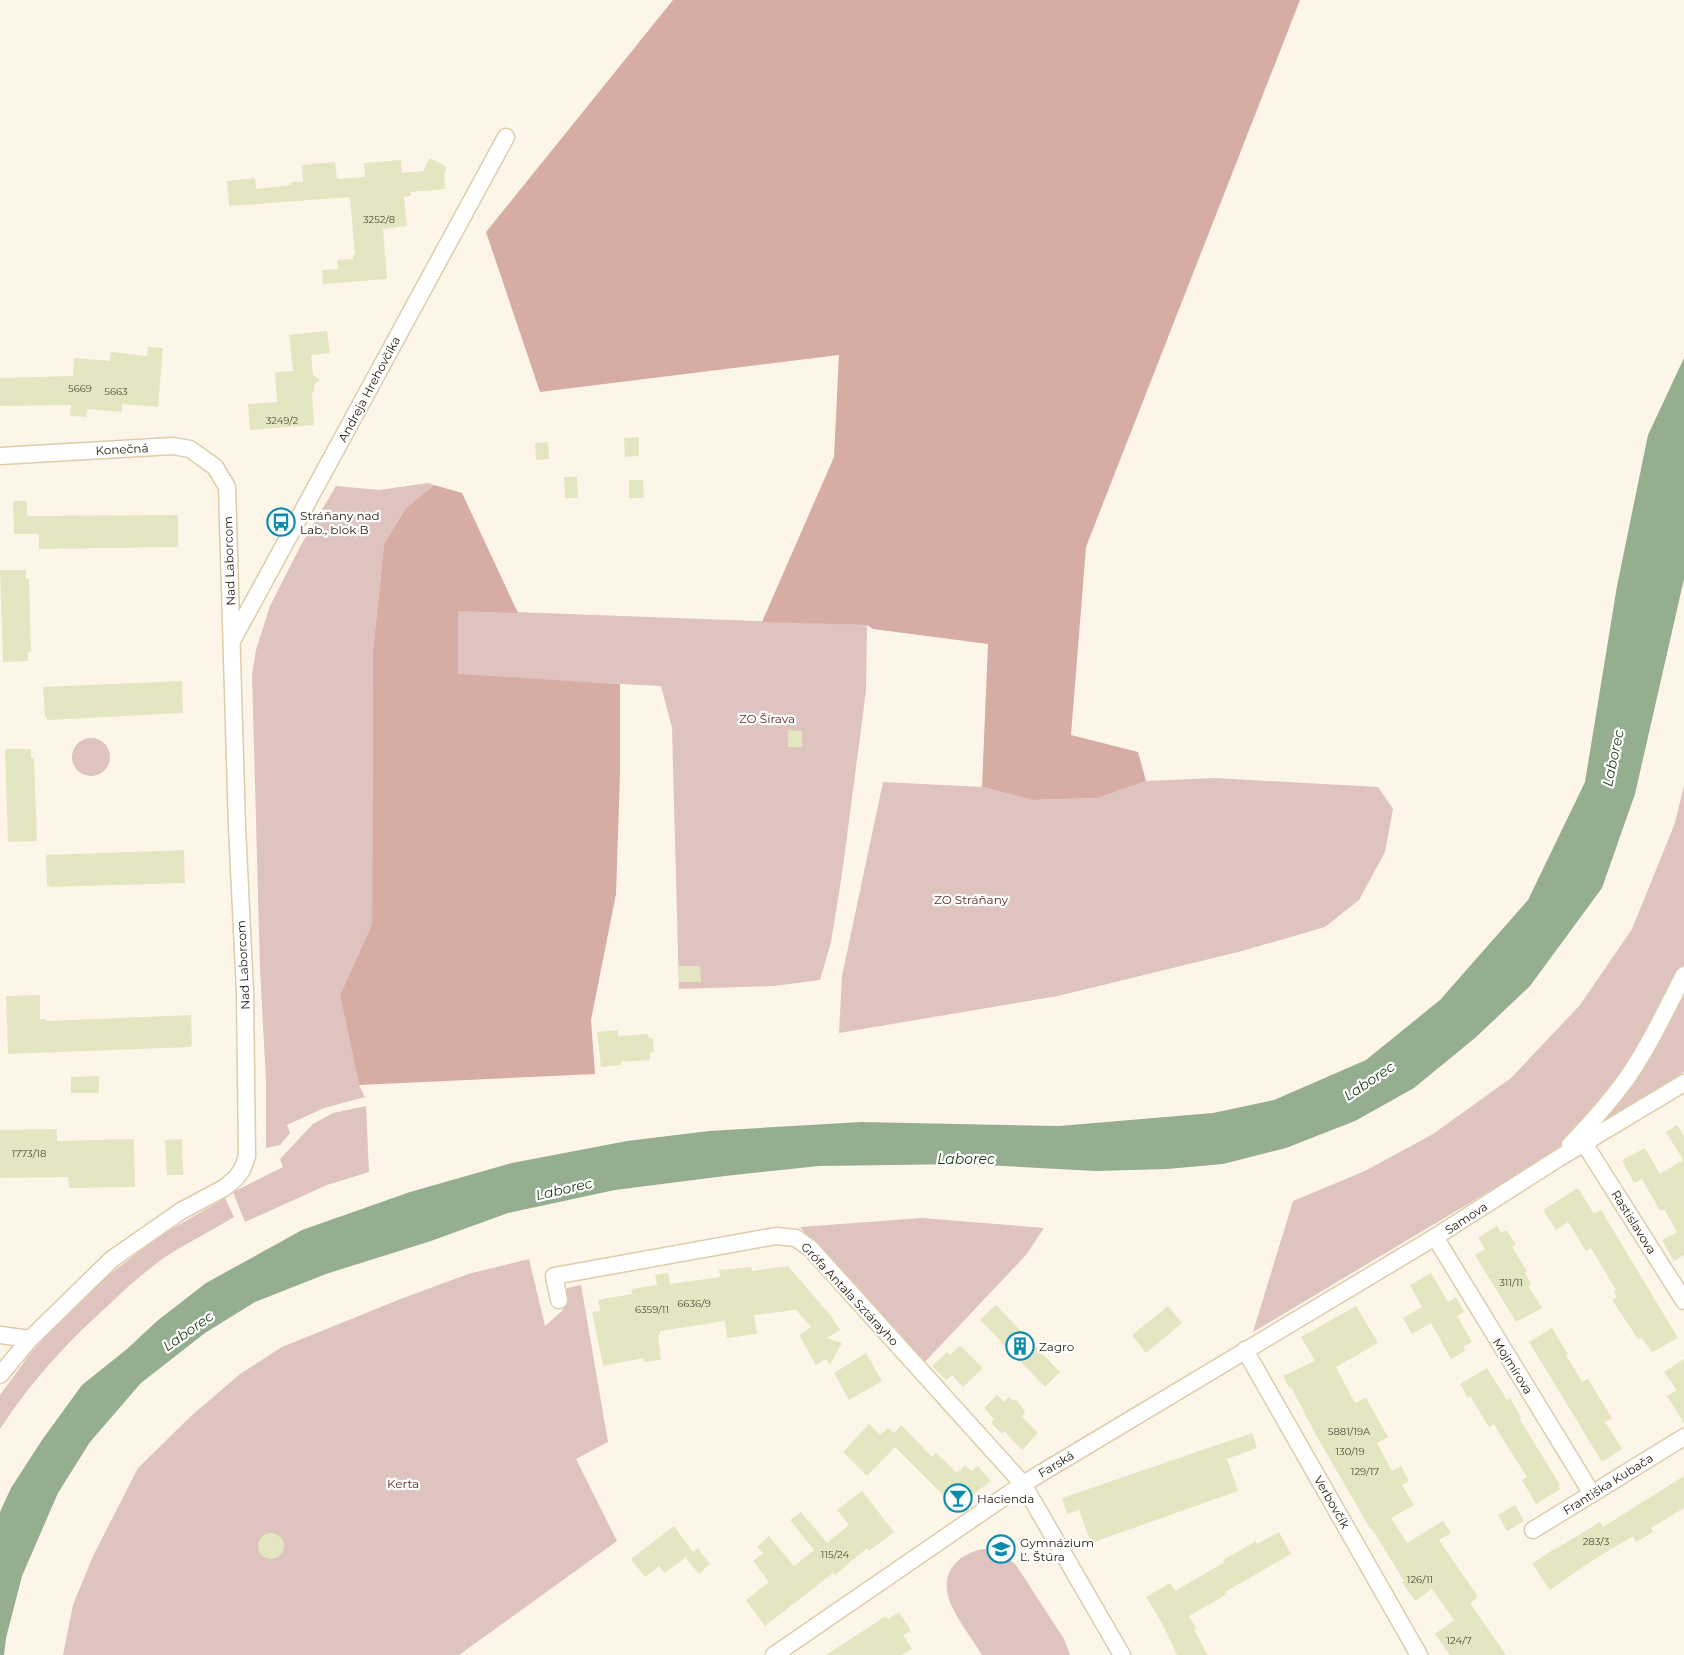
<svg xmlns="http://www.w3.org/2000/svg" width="1684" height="1655" viewBox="0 0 1684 1655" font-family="Montserrat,sans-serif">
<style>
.green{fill:#dec3bf}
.forest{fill:#d6aca5}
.water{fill:#96ae90}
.building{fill:#e3e6c1}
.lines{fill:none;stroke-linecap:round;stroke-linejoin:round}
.minor-casing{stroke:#deccaa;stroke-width:19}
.minor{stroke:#fff;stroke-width:16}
.labels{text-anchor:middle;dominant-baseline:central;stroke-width:4.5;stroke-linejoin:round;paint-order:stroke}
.number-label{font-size:10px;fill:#524e3b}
.street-label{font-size:12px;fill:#221b0e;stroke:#fff}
.poi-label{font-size:12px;fill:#221b0e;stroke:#fff;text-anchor:start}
.park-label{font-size:12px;fill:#5f2923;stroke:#fff}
.water-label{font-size:14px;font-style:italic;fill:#1a3c10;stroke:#fff}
</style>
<rect width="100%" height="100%" fill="#fdf6e8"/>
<g class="green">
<path d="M428,483L434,485L406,508L384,544L373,651L372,924L340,995L359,1085L365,1097L324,1108L287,1125L290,1133L280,1145L266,1148V1081L260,969L252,674L256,650L270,606L301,545L336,486L379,490Z"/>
<path d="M458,610L867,625L866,691L842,874L831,942L820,980L774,986L679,989L672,728L661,686L458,675Z"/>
<circle cx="91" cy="757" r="19"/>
<path d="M1215,778L1378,787L1393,809L1385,852L1359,900L1325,927L1242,951L1058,996L839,1033L842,976L883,782L982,787L1032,800L1098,798L1146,781Z"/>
<path d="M1684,786V1072L1525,1170L1253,1332L1293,1201L1365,1171L1433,1134L1511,1078L1580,1005L1632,929L1675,823Z"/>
<path d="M366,1106L369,1172L327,1185L245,1222L233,1192L283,1167L280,1159L313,1124L333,1113Z"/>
<path d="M225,1198L234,1217C211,1231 185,1244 162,1259C145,1272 128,1286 113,1301C70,1339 31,1381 0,1429V1395L30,1354L62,1318L97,1284L158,1237Z"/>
<path d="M922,1218L1044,1228L1026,1255L923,1364L800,1227Z"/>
<path d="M529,1259L545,1326L563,1310L567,1288L581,1285L608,1442L576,1459L617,1541L459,1655H63L73,1605L93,1556L138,1468L191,1416L240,1374L282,1347L398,1300L468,1274Z"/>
<path d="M983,1549C997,1550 1006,1555 1016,1565L1064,1639L1070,1655H982C973,1640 956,1618 950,1602C939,1574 957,1554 983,1549Z"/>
</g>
<g class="forest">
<path d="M673,0H1300L1086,547L1071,735L1138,752L1146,781L1098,798L1032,800L982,787L988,644L873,629L867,625L762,622L834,457L839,355L540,392L486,232Z"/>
<path d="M434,485L462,493L518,613L458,611V674L620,684V774L616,894L591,1020L595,1074L359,1085L340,995L372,924L373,651L384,544L406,508Z"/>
</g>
<path class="water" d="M1684,358V579L1635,794L1602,888L1530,986L1475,1038L1414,1088L1355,1121L1286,1148L1223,1164L1167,1169L1096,1171L965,1164L819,1166L725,1176L615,1190L508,1213L431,1241L326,1274L255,1302L205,1333L141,1383L90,1442L58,1493L22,1576L6,1638L4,1655H0V1512L11,1488L42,1440L82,1385L127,1349L157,1321L206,1283L302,1230L410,1192L512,1163L627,1141L709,1131L861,1122L1059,1126L1213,1113L1274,1100L1366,1060L1440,1000L1528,900L1585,782L1617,586L1648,435Z"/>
<g class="building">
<path d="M430,158L447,167L444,174L445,189L411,192V196L404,197L407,226L383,229L387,279L323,284L322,270L338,269L337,260L353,259V255H355L350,197L229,206L227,181L255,178L256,189L292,185L291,182H303L302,165L335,162L337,179L365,177L364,163L401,160L402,173L423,171Z"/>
<path d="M327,331L330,353L311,355L313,375L320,380L314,385V391L312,392L314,425L250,430L248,404L277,402L275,372L293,371L289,335Z"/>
<path d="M148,347L163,348L158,407L122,404V412L88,409L86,417L70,416L71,405L0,406V378L73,376L74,358L110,361L111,352L147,356Z"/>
<path d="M639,437V456L625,457L624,438Z"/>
<path d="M548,442L549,459L536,460L535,443Z"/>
<path d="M564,477H577L578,498H565Z"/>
<path d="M629,480H643L644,498H629Z"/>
<path d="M13,501H27V516L178,515V547L39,549V534H14Z"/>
<path d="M0,570H26V579H29L31,652H28V661L3,662Z"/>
<path d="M182,681L183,713L47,720V717H45L43,687Z"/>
<path d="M788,730L802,731V747H788Z"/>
<path d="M5,749H31V758H34L37,841L8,842Z"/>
<path d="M184,850L185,883L49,887V885H47L46,855Z"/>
<path d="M679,966H700L701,982H679Z"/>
<path d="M40,995V1019H46V1021L191,1015L192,1044H191V1047L8,1054L6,996Z"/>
<path d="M618,1030V1036L648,1034L649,1038H653L654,1052L650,1053V1060L621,1062V1065L601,1067L597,1032Z"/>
<path d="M99,1076V1093H71V1077Z"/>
<path d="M1677,1125L1684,1136V1255L1674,1261L1662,1240L1677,1232L1664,1209L1660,1211L1642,1179L1634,1183L1622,1160L1645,1148L1660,1174L1683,1160L1666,1132Z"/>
<path d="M57,1129V1141L134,1139L135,1187L69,1188L68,1177L0,1178V1130Z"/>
<path d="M182,1139L183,1175H167L165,1140Z"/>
<path d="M1578,1188L1594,1214L1601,1210L1678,1338L1652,1352L1641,1337L1638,1339L1612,1300L1617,1297L1614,1291L1616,1290L1591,1248L1586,1251L1568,1222L1556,1230L1543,1210Z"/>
<path d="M1497,1226L1501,1233L1506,1230L1516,1244L1512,1247L1527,1271L1525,1273L1531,1284L1528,1286L1542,1308L1516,1322L1475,1255L1485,1249L1478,1238Z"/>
<path d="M788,1266L831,1316L840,1330L827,1338L842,1343L830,1365L826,1359L816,1365L813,1360L799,1335L811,1327L796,1310L754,1315L757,1334L727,1338L725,1321L660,1331V1334L658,1335L661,1360L644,1362L643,1358L603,1366L592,1312L600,1311L598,1300L632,1294V1289L657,1285L655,1275L668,1273L670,1284L720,1277L719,1270L751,1267L752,1271Z"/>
<path d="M1431,1273L1448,1302L1456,1297L1464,1312L1457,1316L1472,1342L1463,1347L1465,1351L1451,1359L1431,1323L1412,1334L1403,1318L1422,1307L1410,1285Z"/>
<path d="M996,1305L1060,1372L1045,1387L980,1320Z"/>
<path d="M1168,1306L1182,1323L1146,1353L1132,1335Z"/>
<path d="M1356,1306L1378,1343L1336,1367L1355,1403L1366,1398L1388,1437L1377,1443L1392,1471L1401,1466L1409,1481L1402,1485L1414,1505L1391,1518L1407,1543L1443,1521L1451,1533L1439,1540L1478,1597L1470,1603L1506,1655H1450L1435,1634L1454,1620L1432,1589L1415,1601L1402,1582L1404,1581L1372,1529L1371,1530L1317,1437L1291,1387L1289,1388L1283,1376L1315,1361L1301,1337Z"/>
<path d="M1552,1328L1568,1354L1566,1355L1582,1382L1588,1379L1612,1418L1605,1422L1622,1449L1602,1462L1529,1342Z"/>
<path d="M960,1345L983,1368L963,1387L952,1375L946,1380L932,1366L947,1352L950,1355Z"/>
<path d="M866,1353L882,1381L849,1400L834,1373Z"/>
<path d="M1684,1359V1423L1667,1396L1677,1390L1664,1372Z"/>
<path d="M1487,1368L1507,1400L1510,1398L1521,1417L1519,1418L1560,1485L1558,1486L1560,1489L1536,1504L1522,1480L1527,1477L1498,1431L1494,1424L1489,1427L1470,1396L1468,1398L1460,1384Z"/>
<path d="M997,1395L1004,1402L1009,1397L1013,1401L1015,1399L1025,1411L1022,1417L1038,1433L1022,1450L1004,1431L1002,1434L991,1423L994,1419L984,1408Z"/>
<path d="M869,1424L880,1435L888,1428L894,1433L901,1425L932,1457L936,1453L957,1473L965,1465L971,1471L978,1466L991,1481L956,1508L895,1447L867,1476L843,1452Z"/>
<path d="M1252,1433L1257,1448L1227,1459L1238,1491L1091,1543L1079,1510L1067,1514L1062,1498Z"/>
<path d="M1684,1476V1508L1651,1528L1653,1532L1636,1542L1633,1536L1590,1562L1550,1590L1532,1564L1554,1549V1550L1600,1522L1603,1527Z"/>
<path d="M862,1491L894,1532L869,1551L867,1548L835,1575L833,1573L765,1626L746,1600L769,1582L753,1561L763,1553L757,1547L769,1536L794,1566L814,1550L790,1520L801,1512L827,1543L849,1525L837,1510Z"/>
<path d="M1515,1505L1524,1521L1507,1531L1498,1515Z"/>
<path d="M674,1526L693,1552L665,1573L659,1566L645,1577L631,1559Z"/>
<path d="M1279,1532L1291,1554L1225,1592L1227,1594L1189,1616L1197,1629L1194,1630L1208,1655H1177L1163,1625L1146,1597L1170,1583L1175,1591L1225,1562L1223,1560L1256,1541L1257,1544Z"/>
<circle cx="271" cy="1546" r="13"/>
<path d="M698,1548L710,1564L699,1574L686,1558Z"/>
<path d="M899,1612L911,1631L903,1635L912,1649L902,1655H826L886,1616L888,1619Z"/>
</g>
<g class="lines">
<g class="minor-casing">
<g id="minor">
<path d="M0,456L173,446L190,449L215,467L227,487L237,827L245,992L247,1156L242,1170L235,1179L224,1188L181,1211L112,1259L30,1339L0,1375"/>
<path d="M233,639L506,137"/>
<path d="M1584,1143L1684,1301"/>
<path d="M1570,1145C1590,1124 1610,1102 1627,1078C1649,1046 1666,1010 1684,975"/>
<path d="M1435,1237L1592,1494"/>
<path d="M559,1300L554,1276L776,1236L796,1238L811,1249L1023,1484L1122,1655"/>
<path d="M0,1335L30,1339"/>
<path d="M1245,1350L1419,1655"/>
<path d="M1533,1530L1684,1437"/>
<path d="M774,1655L1023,1484L1435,1237L1559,1158L1684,1083"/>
</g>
</g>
<use href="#minor" class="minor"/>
</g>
<defs>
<g id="bus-ring" transform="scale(1.4375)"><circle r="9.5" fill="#fff" stroke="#0b8cac" stroke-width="1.5"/><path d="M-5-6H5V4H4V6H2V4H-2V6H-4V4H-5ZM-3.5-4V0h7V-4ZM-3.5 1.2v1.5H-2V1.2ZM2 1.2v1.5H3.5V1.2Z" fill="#0b8cac"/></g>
<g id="building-ring" transform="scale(1.4375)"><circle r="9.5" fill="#fff" stroke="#0b8cac" stroke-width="1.5"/><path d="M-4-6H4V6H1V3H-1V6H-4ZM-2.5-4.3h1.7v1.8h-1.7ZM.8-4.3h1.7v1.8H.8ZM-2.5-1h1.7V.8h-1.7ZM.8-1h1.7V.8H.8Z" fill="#0b8cac"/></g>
<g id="bar-ring" transform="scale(1.4375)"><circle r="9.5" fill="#fff" stroke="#0b8cac" stroke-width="1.5"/><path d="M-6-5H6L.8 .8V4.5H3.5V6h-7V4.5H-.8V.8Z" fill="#0b8cac"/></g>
<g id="school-ring" transform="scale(1.4375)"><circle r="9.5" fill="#fff" stroke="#0b8cac" stroke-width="1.5"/><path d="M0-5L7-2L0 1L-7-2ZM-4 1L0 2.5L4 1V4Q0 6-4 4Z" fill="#0b8cac"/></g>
</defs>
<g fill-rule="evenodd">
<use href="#bus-ring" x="281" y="522"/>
<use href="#building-ring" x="1020" y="1346"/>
<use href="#bar-ring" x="958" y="1498"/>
<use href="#school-ring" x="1001" y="1549"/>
</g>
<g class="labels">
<g class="number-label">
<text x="379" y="219">3252/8</text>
<text x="80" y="388">5669</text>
<text x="116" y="391">5663</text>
<text x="282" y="420">3249/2</text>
<text x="29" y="1153">1773/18</text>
<text x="1511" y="1282">311/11</text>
<text x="694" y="1303">6636/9</text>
<text x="652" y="1309">6359/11</text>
<text x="1349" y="1431">5881/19A</text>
<text x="1350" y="1451">130/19</text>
<text x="1365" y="1471">129/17</text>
<text x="1596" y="1541">283/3</text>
<text x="835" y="1554">115/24</text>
<text x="1420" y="1579">126/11</text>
<text x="1459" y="1640">124/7</text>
</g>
<g class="street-label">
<text transform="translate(369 389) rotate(-62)">Andreja Hrehovčíka</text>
<text transform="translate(122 449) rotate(-3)">Konečná</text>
<text transform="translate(229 561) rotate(-92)">Nad Laborcom</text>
<text transform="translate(243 965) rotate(-93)">Nad Laborcom</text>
<text transform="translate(1466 1218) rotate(-33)">Samova</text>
<text transform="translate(1634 1222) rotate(58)">Rastislavova</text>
<text transform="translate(850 1294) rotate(47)">Grófa Antala Sztárayho</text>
<text transform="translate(1513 1366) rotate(58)">Mojmírova</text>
<text transform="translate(1056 1464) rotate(-31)">Farská</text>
<text transform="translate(1608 1484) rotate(-32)">Františka Kubača</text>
<text transform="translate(1332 1502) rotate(60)">Verbovčík</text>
</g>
<g class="poi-label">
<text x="300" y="515">Stráňany nad<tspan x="300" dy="14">Lab., blok B</tspan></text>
<text x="1039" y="1346">Zagro</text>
<text x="977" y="1498">Hacienda</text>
<text x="1020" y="1542">Gymnázium<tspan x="1020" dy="14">Ľ. Štúra</tspan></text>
</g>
<g class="park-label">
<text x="767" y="718">ZO Šírava</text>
<text x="971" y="899">ZO Stráňany</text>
<text x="403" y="1483">Kerta</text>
</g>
<g class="water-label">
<text transform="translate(1613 758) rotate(-78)">Laborec</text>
<text transform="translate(1369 1081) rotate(-34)">Laborec</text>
<text x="966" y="1159">Laborec</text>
<text transform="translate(564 1189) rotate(-13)">Laborec</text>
<text transform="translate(188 1331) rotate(-35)">Laborec</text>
</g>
</g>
</svg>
